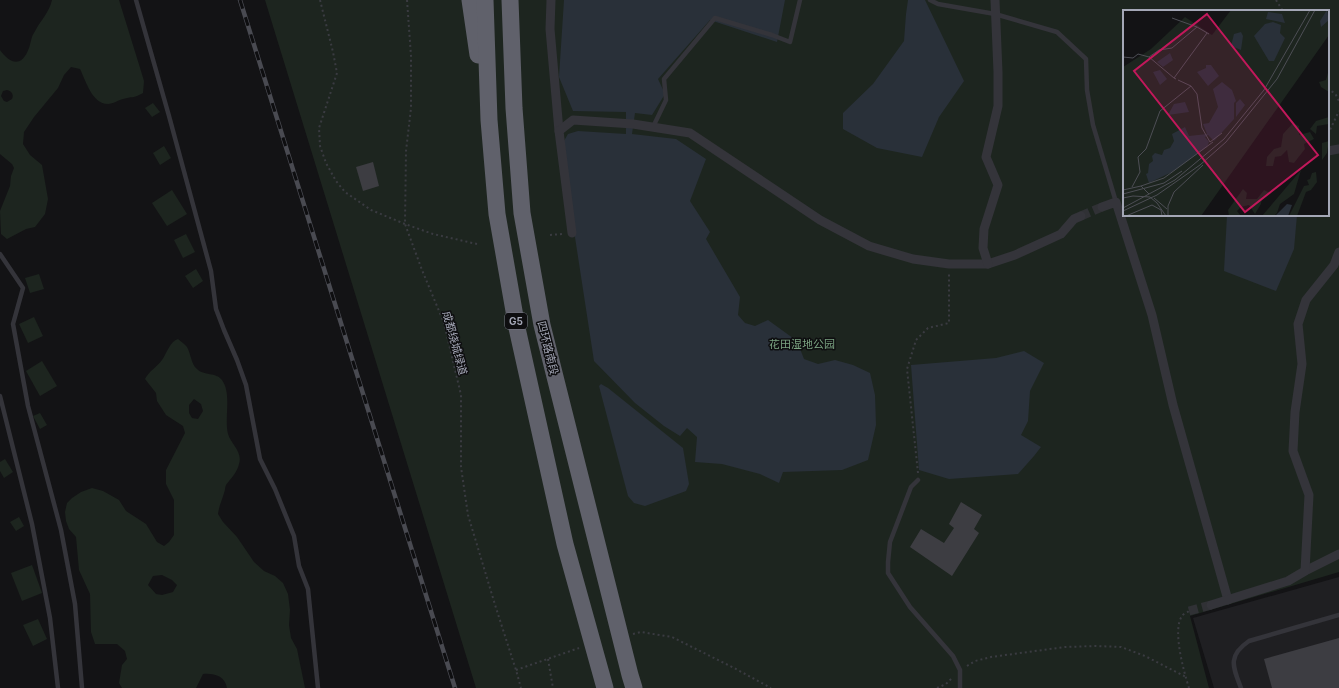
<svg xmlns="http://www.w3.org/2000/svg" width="1339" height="688" viewBox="0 0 1339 688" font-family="Inter,'Noto Sans SC',sans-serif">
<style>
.built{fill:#1f1f22}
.green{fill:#1d251f;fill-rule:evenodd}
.water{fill:#293039}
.building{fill:#3d3d42}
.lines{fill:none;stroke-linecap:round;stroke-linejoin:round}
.minor-tunnel{stroke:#303135;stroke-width:9;stroke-dasharray:9 4.5;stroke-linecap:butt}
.path{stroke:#3a3b41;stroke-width:2;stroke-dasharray:2 3;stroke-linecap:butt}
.service{stroke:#34343a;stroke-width:4.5}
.minor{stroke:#34343a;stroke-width:9}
.motorway{stroke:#60616b;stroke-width:17}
.rail-casing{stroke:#494a51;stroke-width:4.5}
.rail{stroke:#0e0e10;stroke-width:3;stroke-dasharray:9;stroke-linecap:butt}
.labels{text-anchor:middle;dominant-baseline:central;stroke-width:3;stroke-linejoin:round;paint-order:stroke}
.shield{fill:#0e0e10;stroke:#777984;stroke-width:1}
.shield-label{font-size:10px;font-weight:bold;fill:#a4a7b6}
.street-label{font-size:11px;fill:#a4a7b6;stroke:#0e0e10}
.park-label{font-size:11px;fill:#7aa281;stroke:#0e0e10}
.inset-road{fill:none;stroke:#4d4e55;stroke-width:1}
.view{fill:#c2185b;fill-opacity:0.15;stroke:#c2185b;stroke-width:2}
.inset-edge{fill:none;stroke:#a4a7b6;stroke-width:2}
</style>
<rect width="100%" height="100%" fill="#131315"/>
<path class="built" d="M1339,577V688H1214L1193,618Z"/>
<g class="green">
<path d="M52,0H119L141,71L144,81L143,93C133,99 132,96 123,99C118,100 113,104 108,104C92,104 86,81 80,69L71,67L64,75L58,88L34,117L24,132L23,144L30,155L42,165L48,199L45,214L35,227L26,229L7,239L1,234L0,211L10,186L11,176L14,168L12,164L0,154V50C11,65 22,67 29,48C31,43 31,37 34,33C40,21 49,13 52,0ZM7,90C12,91 14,95 12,99L7,102L4,101L1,96L3,91Z"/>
<path d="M265,0H1339V572L1190,616L1209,688H476ZM1124,11H1328V215H1124Z"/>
<path d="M153,103L160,112L152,117L145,108Z"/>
<path d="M164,146L171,158L160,165L153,153Z"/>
<path d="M172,190L187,214L167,226L152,203Z"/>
<path d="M186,234L195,252L183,258L174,240Z"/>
<path d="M196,269L203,281L193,288L185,276Z"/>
<path d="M39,274L44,289L30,293L25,278Z"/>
<path d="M34,317L43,336L28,343L19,324Z"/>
<path d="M178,339C181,342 185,344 187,347C191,354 191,364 197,369C204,376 216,372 222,380C232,394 224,418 228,434C231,444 243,452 239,464C237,473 231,478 226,485C225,487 225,491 224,493C222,500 219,506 218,514L223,522L237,537L254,562L264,571L275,576L283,583L288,594L290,610L289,625L291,638L297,649L305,688H227C225,676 214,673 203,674L196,688H122L119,683L122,665L127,659L125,651L117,644H95L91,632L90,594L79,570L76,537L69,529L66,521L65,512L67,503L72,498L81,492L92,488L103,491L119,500L126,511L146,524L157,542L164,546L169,542L174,535V500L166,484V470L185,433L183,426L166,415L157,401L156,393L145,379C149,371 157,367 162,360C167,353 170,341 178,339ZM194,399L201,404L203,411L198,419L192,418L189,413V405ZM162,575L172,580L177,585L173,592L162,595L156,594L148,585L153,576Z"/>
<path d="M42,361L57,386L40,396L26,371Z"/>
<path d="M40,413L47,425L40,429L33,416Z"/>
<path d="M5,459L13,472L4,478L0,471V462Z"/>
<path d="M19,517L24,526L16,531L10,522Z"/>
<path d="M32,565L42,593L22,601L11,573Z"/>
<path d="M38,619L47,639L33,646L23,625Z"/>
</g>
<g class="water">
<path d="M564,0H785L777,42L710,20L658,79L665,94L652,115L635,113L632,134L676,139L706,159L690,201L710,232L706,239L740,297L738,315L745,323L755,326L768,320L797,341L804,359L818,364L835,360L853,365L870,373L875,395L876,425L868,460L842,470L783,472L779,483L760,474L722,464L695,462L697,437L687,428L680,436L664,426L635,403L594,361L561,146L568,134L578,131L626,134V112L573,111L559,77Z"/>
<path d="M908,0H925L964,81L939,117L922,157L877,148L843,129V113L873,84L904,41L906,14Z"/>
<path d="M1227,215H1297L1294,249L1276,291L1224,271Z"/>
<path d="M1024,351L1044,363L1030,391L1028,421L1021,435L1041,447L1034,456L1018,474L949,479L919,470L911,365L996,358Z"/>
<path d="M601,384L608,388L683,448L689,484L686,491L645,506L634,503L628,496L599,386Z"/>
</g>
<g class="building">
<path d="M373,162L379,186L363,191L356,167Z"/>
<path d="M961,502L982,515L974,529L979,533L952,576L910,547L921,529L944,543L954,528L949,524Z"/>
<path d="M1339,638V688H1272L1264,659Z"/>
</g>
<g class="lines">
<g class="minor-tunnel">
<path d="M1081,216L1102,207"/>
<path d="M1189,611L1211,605"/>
</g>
<g class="path">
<path d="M320,0L333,52L337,73L319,128L320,146L326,163L336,181L345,192L371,210L405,224L433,234L477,244"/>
<path d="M407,0L411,56V108L406,151L405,224L422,270L444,323L461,395V467L468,515L496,608L516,670L521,688"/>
<path d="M1276,0L1283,11"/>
<path d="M1328,88L1336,95L1339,101"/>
<path d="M1328,134L1339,111"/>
<path d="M550,235L563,234"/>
<path d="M918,473L907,369L916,340L928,328L949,323V272"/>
<path d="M633,634L641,632L672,637L734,668L771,688"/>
<path d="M548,659L553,688"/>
<path d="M967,666L975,661L991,657L1065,647L1096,646L1121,647L1145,656L1186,677"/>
<path d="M516,670L579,648"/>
<path d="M937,688L946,684L952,678"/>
<path d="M1189,688C1184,672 1172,630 1182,616C1183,614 1187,613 1189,611"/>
</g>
<g class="service">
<path d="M136,0L169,116L211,271L216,309L224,330L237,360L246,385L260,459L275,489L294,536L299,566L308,589L318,688"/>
<path d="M930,0L938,4L995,14L1057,32L1086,59L1087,90L1093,125L1116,202"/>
<path d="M653,127L666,100L664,79L715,18L772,35L790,42L800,0"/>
<path d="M0,254L23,288L13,324L28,406L61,530L75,604L82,688"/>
<path d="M0,396L32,524L50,618L58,688"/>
<path d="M918,480L911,487L890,542L888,562V573L910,607L953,656L960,670V688"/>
<path d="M1241,688C1233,667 1227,656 1249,641L1339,615"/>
</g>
<g class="minor">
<path d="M551,0L550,29L559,131"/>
<path d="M1328,151L1339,149"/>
<path d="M1102,207L1116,202L1152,315L1173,405L1228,600"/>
<path d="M572,233L559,131L573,120L633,124L690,133L820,220L869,246L913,259L949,264H988L1015,255L1061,234L1074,219L1081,216"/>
<path d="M988,264L983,248L984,229L998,185L986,157L998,106V72L995,0"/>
<path d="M1305,571L1339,554"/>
<path d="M1211,605L1288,581L1305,571L1309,495L1293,451L1295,412L1302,364L1298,324L1306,300L1334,265L1339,252"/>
</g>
<g class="motorway">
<path d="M470,0L478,55"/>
<path d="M485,0L489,120L497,214L517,328L565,544L605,688"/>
<path d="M510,0L514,108L522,213L542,325L630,675L634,688"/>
</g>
<g class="rail-casing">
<path id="rail" d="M240,0L455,688"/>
</g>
<use href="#rail" class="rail"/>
</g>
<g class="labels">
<rect class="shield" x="505" y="313" width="22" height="16" rx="3"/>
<g class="shield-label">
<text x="516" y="321">G5</text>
</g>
<g class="street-label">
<text transform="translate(455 343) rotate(75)">成都绕城绿道</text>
<text transform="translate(548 348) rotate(76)">四环路南段</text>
</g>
<g class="park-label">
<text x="802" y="344">花田湿地公园</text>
</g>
</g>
<g transform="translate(1123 10)">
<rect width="206" height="206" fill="#131315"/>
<path d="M108,0H206V25L78,206H0V57L28,39L62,7L89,25ZM206,59V82L198,77L196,72L203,70ZM206,107V114L194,116L193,124L187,119L193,111ZM170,113L176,116V125L187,122L191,129L181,134L182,139L171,153L166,152L164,140L158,146L152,147L150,156H143L144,147L151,139L158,137L160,124ZM206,131L204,143L199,150V133ZM178,160L171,184L157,194L154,203L151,206H139ZM193,162L194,172L188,180L183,182L174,206H166L181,176L186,175L184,170L187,169L189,163ZM120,179L124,183L123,189H134L141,180L147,183L139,187L138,194L132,204L126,195L118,197L114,201L118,206H106L105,200Z" fill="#1d251f"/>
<path d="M204,0L206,10L198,17L197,11ZM145,2L159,4L162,13L143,9ZM150,12L158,15L157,23L162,28L151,51H146L131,26L142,14ZM118,22L120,26L118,40L108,36L111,24ZM47,43L50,50L40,57L34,52ZM83,55H88L96,66L85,76L74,62L83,58ZM37,60L44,69L37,75L30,62ZM99,72L109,80L113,91L111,93V109L91,131L85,125L82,127L86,132L84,137L49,162L26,173L23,164L25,163L26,154L30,151L29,146L32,143L39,145L41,140L47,138L51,131L49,124L62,117L66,126L84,124L80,114L86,113L95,97L90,79ZM117,89L122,95L113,107V93ZM62,92L66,102L45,105L51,94ZM164,194L169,195L165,206H152Z" fill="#293039"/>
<path class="inset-road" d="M49,8L74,17M0,47L10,48L15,44L26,47L36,40L49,38L74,17L86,24M26,47L51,68M53,69L51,68L84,23M55,70L68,76L74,84L79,118L87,132L99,123M18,176L41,168L90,132M9,177L17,162L15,147L23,139L37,101L68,76M0,180L18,176L26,184M0,184L41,173L59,161M0,188L10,186L27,187L34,193L43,206M31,188L44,199M0,198L52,170L101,129L141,80L187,0M0,201L34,185L77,155L103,132L154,69L192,0M3,206L29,195L38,200L39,206M45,206V196L51,182L80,155"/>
<path class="view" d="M84,4L195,145L122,202L11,61Z"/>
<rect width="206" height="206" class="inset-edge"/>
</g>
</svg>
